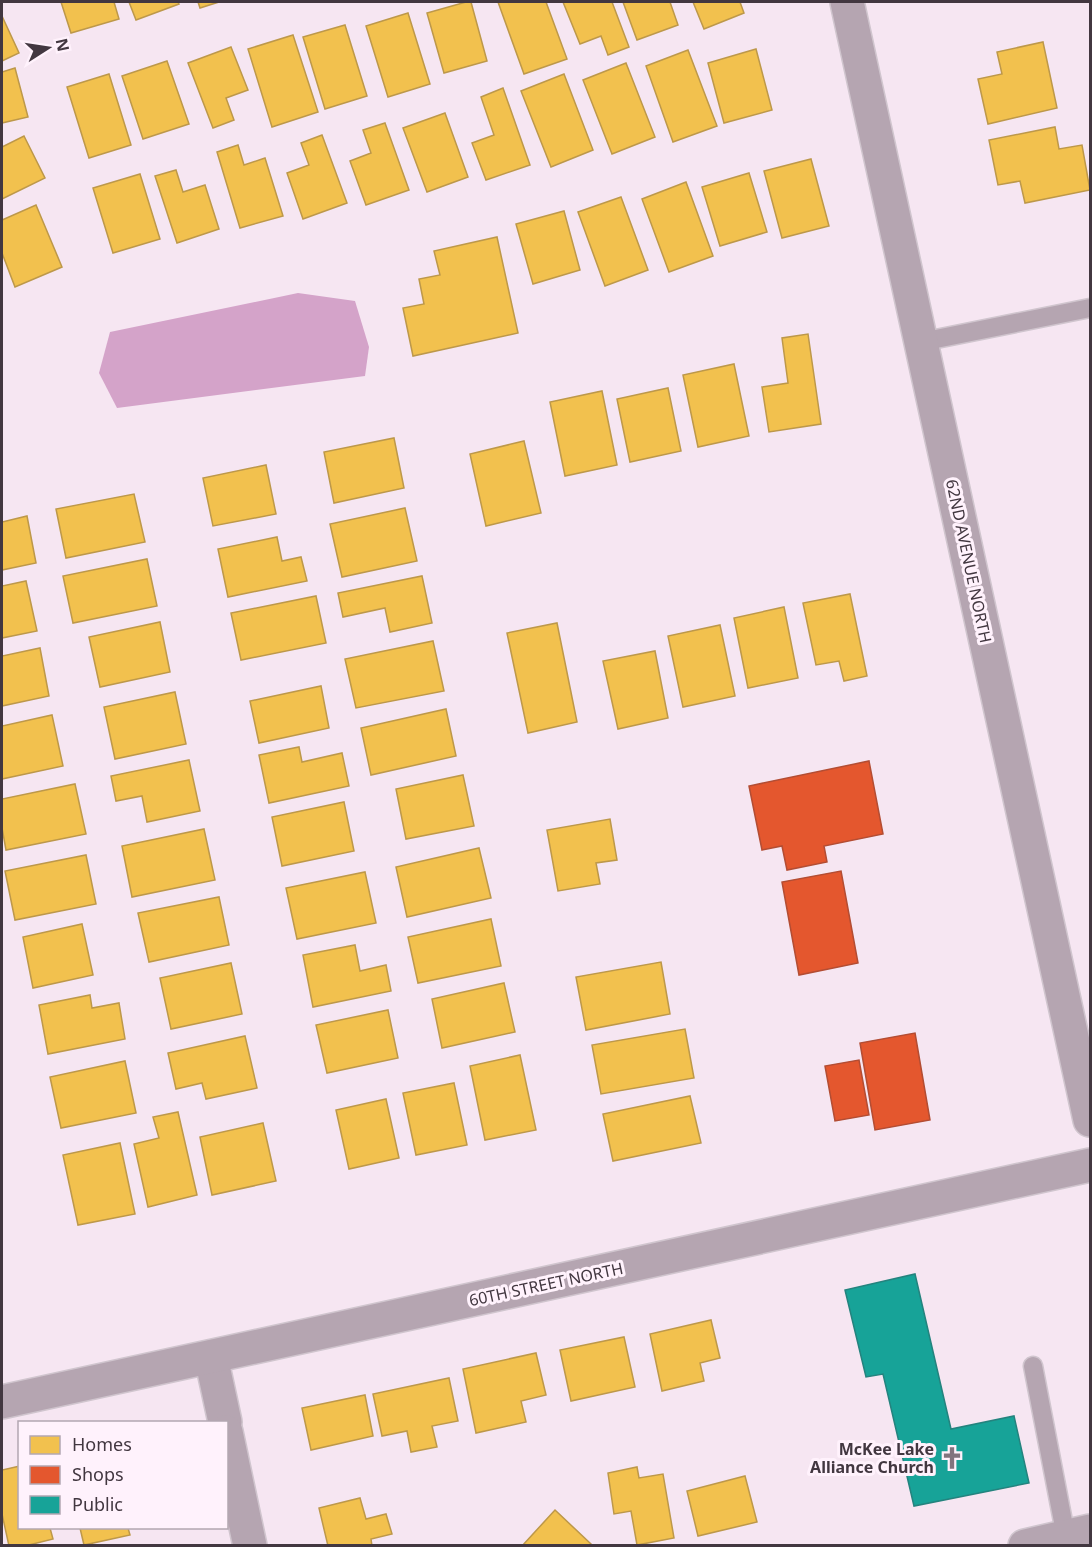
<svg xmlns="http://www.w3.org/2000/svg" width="1092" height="1547" viewBox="0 0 1092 1547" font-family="'Noto Sans',sans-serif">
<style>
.water{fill:#d4a3c9}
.homes{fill:#f2c14e;stroke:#bd984a;stroke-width:1.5}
.shops{fill:#e4572e;stroke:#b34d33;stroke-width:1.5}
.public{fill:#17a398;stroke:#24837e;stroke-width:1.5}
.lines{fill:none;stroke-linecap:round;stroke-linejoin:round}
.service-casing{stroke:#d0c5ce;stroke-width:21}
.minor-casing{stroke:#d0c5ce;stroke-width:36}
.tertiary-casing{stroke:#d0c5ce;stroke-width:36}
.service{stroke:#b5a5b1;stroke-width:18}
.minor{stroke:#b5a5b1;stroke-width:33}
.tertiary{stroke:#b5a5b1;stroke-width:33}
.labels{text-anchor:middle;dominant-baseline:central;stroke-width:6;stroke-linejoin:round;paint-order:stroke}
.street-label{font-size:16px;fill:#423740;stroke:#fff2fc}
.poi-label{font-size:16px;font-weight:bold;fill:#423740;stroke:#fff2fc;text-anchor:end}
</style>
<rect width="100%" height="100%" fill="#f6e6f2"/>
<path class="water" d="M298,293L355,301L369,347L365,376L117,408L99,373L110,332Z"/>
<g class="homes">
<path d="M61,2H114L119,19L71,33Z"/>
<path d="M129,2H178L179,4L136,20Z"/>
<path d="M198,2H219L200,8Z"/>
<path d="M466,2H471L487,61L444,73L427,13Z"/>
<path d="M498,2H546L567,59L524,74Z"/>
<path d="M563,2H612L629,47L608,55L601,36L580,44Z"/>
<path d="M623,2H670L678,25L637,40Z"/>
<path d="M693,2H740L744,13L704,29Z"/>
<path d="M408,13L430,84L388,97L366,26Z"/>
<path d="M2,16L19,53L2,61Z"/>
<path d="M345,25L367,96L325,109L303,37Z"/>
<path d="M293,35L318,112L272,127L248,49Z"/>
<path d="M1043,42L1057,108L988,124L978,79L1002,74L997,52Z"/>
<path d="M231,47L248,90L226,98L234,120L213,128L188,63Z"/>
<path d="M756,49L772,110L724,123L708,63Z"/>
<path d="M688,50L717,126L673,142L646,66Z"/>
<path d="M167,61L189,124L143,139L122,76Z"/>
<path d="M626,63L655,137L612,154L583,80Z"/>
<path d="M15,68L28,117L2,123V72Z"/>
<path d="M109,74L131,145L89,158L67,87Z"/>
<path d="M564,74L593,150L551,167L521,91Z"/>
<path d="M503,88L530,165L486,180L472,143L494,135L481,97Z"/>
<path d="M445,113L468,177L427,192L403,128Z"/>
<path d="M385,123L409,190L366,205L350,161L371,153L363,130Z"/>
<path d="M1055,127L1059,149L1082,145L1090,190L1025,203L1020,181L998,185L989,140Z"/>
<path d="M322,135L347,203L303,219L287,173L309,165L301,143Z"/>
<path d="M24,136L45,178L2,199V147Z"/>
<path d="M238,145L244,165L265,158L283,216L240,228L217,152Z"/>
<path d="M811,159L829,226L782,238L764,171Z"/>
<path d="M176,170L183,192L205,185L219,229L177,243L155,176Z"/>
<path d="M749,173L767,232L720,246L702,187Z"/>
<path d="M140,174L160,239L113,253L93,188Z"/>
<path d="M686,182L713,256L669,272L642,199Z"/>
<path d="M621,197L648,270L605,286L578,212Z"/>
<path d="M36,205L62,267L15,287L2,253V220Z"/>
<path d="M564,211L580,270L533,284L516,224Z"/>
<path d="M497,237L518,333L413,356L403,308L424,304L419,279L440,275L434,251Z"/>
<path d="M808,334L821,424L769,432L762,387L788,383L782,338Z"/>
<path d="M734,364L749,436L698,447L683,375Z"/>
<path d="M668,388L681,451L630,462L617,399Z"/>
<path d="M602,391L617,465L565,476L550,402Z"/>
<path d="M394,438L404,488L334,503L324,452Z"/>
<path d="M524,441L541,513L486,526L470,454Z"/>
<path d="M266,465L276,514L213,526L203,478Z"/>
<path d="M134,494L145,542L66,558L56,509Z"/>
<path d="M405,508L417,561L342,577L330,524Z"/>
<path d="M27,516L36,563L2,570V522Z"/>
<path d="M277,537L282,561L301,557L307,581L228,597L218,549Z"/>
<path d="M147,559L157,606L73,623L63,576Z"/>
<path d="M422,576L432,623L390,632L385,608L343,617L338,593Z"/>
<path d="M26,581L37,631L2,638V586Z"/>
<path d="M850,594L867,676L844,681L839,661L816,665L803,603Z"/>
<path d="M316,596L326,643L241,660L231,613Z"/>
<path d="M784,607L798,678L748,688L734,618Z"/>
<path d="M160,622L170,672L100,687L89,637Z"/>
<path d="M557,623L577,722L528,733L507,633Z"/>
<path d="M720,625L735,696L683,707L668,636Z"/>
<path d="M433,641L444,691L356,708L345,659Z"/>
<path d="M40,648L49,696L2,706V656Z"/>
<path d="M655,651L668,718L618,729L603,661Z"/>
<path d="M321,686L329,728L259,743L250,701Z"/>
<path d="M175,692L186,744L115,759L104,707Z"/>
<path d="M446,709L456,756L371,775L361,728Z"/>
<path d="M52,715L63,766L2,779V726Z"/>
<path d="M299,747L302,762L342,753L349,786L269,803L259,755Z"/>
<path d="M189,760L200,811L147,822L142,796L116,801L111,776Z"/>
<path d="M463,775L474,826L406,839L396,789Z"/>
<path d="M75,784L86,834L6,850L2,828V799Z"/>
<path d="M344,802L354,851L282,866L272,817Z"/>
<path d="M610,819L617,860L596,863L600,884L558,891L547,830Z"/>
<path d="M204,829L215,880L132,897L122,846Z"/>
<path d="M479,848L491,898L407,917L396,867Z"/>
<path d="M86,855L96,904L15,920L5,871Z"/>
<path d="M365,872L376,923L297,939L286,888Z"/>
<path d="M219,897L229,945L149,962L138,913Z"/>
<path d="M491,919L501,966L418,983L408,937Z"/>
<path d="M82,924L93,975L33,988L23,937Z"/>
<path d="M355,945L360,971L386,965L391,991L313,1007L303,955Z"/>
<path d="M661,962L670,1014L586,1030L576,977Z"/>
<path d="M231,963L242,1014L171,1029L160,978Z"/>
<path d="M504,983L515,1032L442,1048L432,999Z"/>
<path d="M90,995L92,1008L119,1003L125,1039L48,1054L39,1005Z"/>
<path d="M388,1010L398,1058L327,1073L316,1025Z"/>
<path d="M685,1029L694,1078L601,1094L592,1045Z"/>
<path d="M245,1036L257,1088L206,1099L202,1083L176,1089L168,1053Z"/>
<path d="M520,1055L536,1130L485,1140L470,1066Z"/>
<path d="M125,1061L136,1113L61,1128L50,1077Z"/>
<path d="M454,1083L467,1145L416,1155L403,1093Z"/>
<path d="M690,1096L701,1143L613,1161L603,1114Z"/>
<path d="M386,1099L399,1158L349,1169L336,1110Z"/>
<path d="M178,1112L197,1195L148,1207L134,1144L159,1138L153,1117Z"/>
<path d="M263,1123L276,1181L212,1195L200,1137Z"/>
<path d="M120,1143L135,1214L78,1225L63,1155Z"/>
<path d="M711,1320L720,1358L700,1363L704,1381L662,1391L650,1334Z"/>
<path d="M624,1337L635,1387L571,1401L560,1350Z"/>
<path d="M536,1353L546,1395L521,1401L526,1422L476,1433L463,1369Z"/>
<path d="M449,1378L458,1421L432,1426L437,1447L411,1452L407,1431L382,1436L373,1394Z"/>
<path d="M365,1395L373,1436L311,1450L302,1408Z"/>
<path d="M20,1466V1528H50L53,1539L25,1546H9L2,1514V1470Z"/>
<path d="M637,1467L639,1478L663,1474L674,1538L637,1545L631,1511L614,1514L608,1473Z"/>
<path d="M745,1476L757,1522L698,1536L687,1491Z"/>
<path d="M360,1498L366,1519L386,1514L392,1534L371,1539L372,1546H328L319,1508Z"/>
<path d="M555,1510L591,1544L589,1546H522Z"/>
<path d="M80,1528H128L130,1535L84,1545Z"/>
</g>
<g class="shops">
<path d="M869,761L883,834L824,846L827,862L787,870L782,846L762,850L749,786Z"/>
<path d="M841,871L858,963L799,975L782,882Z"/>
<path d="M915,1033L930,1120L875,1130L860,1043Z"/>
<path d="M859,1060L869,1115L835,1121L825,1066Z"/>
</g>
<path class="public" d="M915,1274L951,1429L1014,1416L1029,1483L914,1506L883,1374L866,1377L845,1290Z"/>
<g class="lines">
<g class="service-casing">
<g id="service">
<path d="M921,342L1090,308"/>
<path d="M1033,1366L1066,1537"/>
</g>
</g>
<g class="minor-casing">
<g id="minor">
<path d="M211,1357L225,1422"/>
<path d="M2,1402L1090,1165"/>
<path d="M226,1432L250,1546"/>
<path d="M1025,1546L1090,1531"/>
</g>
</g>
<g class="tertiary-casing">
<path id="tertiary" d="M847,2L1090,1120"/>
</g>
<use href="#service" class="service"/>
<use href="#minor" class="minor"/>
<use href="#tertiary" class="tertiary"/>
</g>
<defs>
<g id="church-bare" transform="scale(1.8)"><path d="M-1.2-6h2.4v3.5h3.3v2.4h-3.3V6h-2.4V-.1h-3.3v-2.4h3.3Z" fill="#81747e" stroke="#fff2fc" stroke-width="2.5" paint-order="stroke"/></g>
</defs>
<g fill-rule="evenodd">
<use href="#church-bare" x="952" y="1458"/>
</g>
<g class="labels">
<g class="street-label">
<text transform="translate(969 561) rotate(78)">62ND AVENUE NORTH</text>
<text transform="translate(546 1284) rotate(-12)">60TH STREET NORTH</text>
</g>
<g class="poi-label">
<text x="934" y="1449">McKee Lake<tspan x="934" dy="18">Alliance Church</tspan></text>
</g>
</g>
<rect width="1092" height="1547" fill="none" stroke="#423740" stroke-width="6"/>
<rect x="18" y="1421" width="210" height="108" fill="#fff2fc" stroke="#b3a7b1" stroke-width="1.5"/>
<rect x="30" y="1436" width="30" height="18" fill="#f2c14e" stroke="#b3a7b1" stroke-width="1.5"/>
<text x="72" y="1451" font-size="18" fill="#423740">Homes</text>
<rect x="30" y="1466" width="30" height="18" fill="#e4572e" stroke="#b3a7b1" stroke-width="1.5"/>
<text x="72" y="1481" font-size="18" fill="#423740">Shops</text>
<rect x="30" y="1496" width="30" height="18" fill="#17a398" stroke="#b3a7b1" stroke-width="1.5"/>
<text x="72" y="1511" font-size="18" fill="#423740">Public</text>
<g transform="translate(48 48) rotate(78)" stroke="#fff2fc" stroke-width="4.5" paint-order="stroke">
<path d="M0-4.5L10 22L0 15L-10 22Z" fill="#423740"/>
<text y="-9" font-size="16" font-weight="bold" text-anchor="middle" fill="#423740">N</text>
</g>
</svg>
